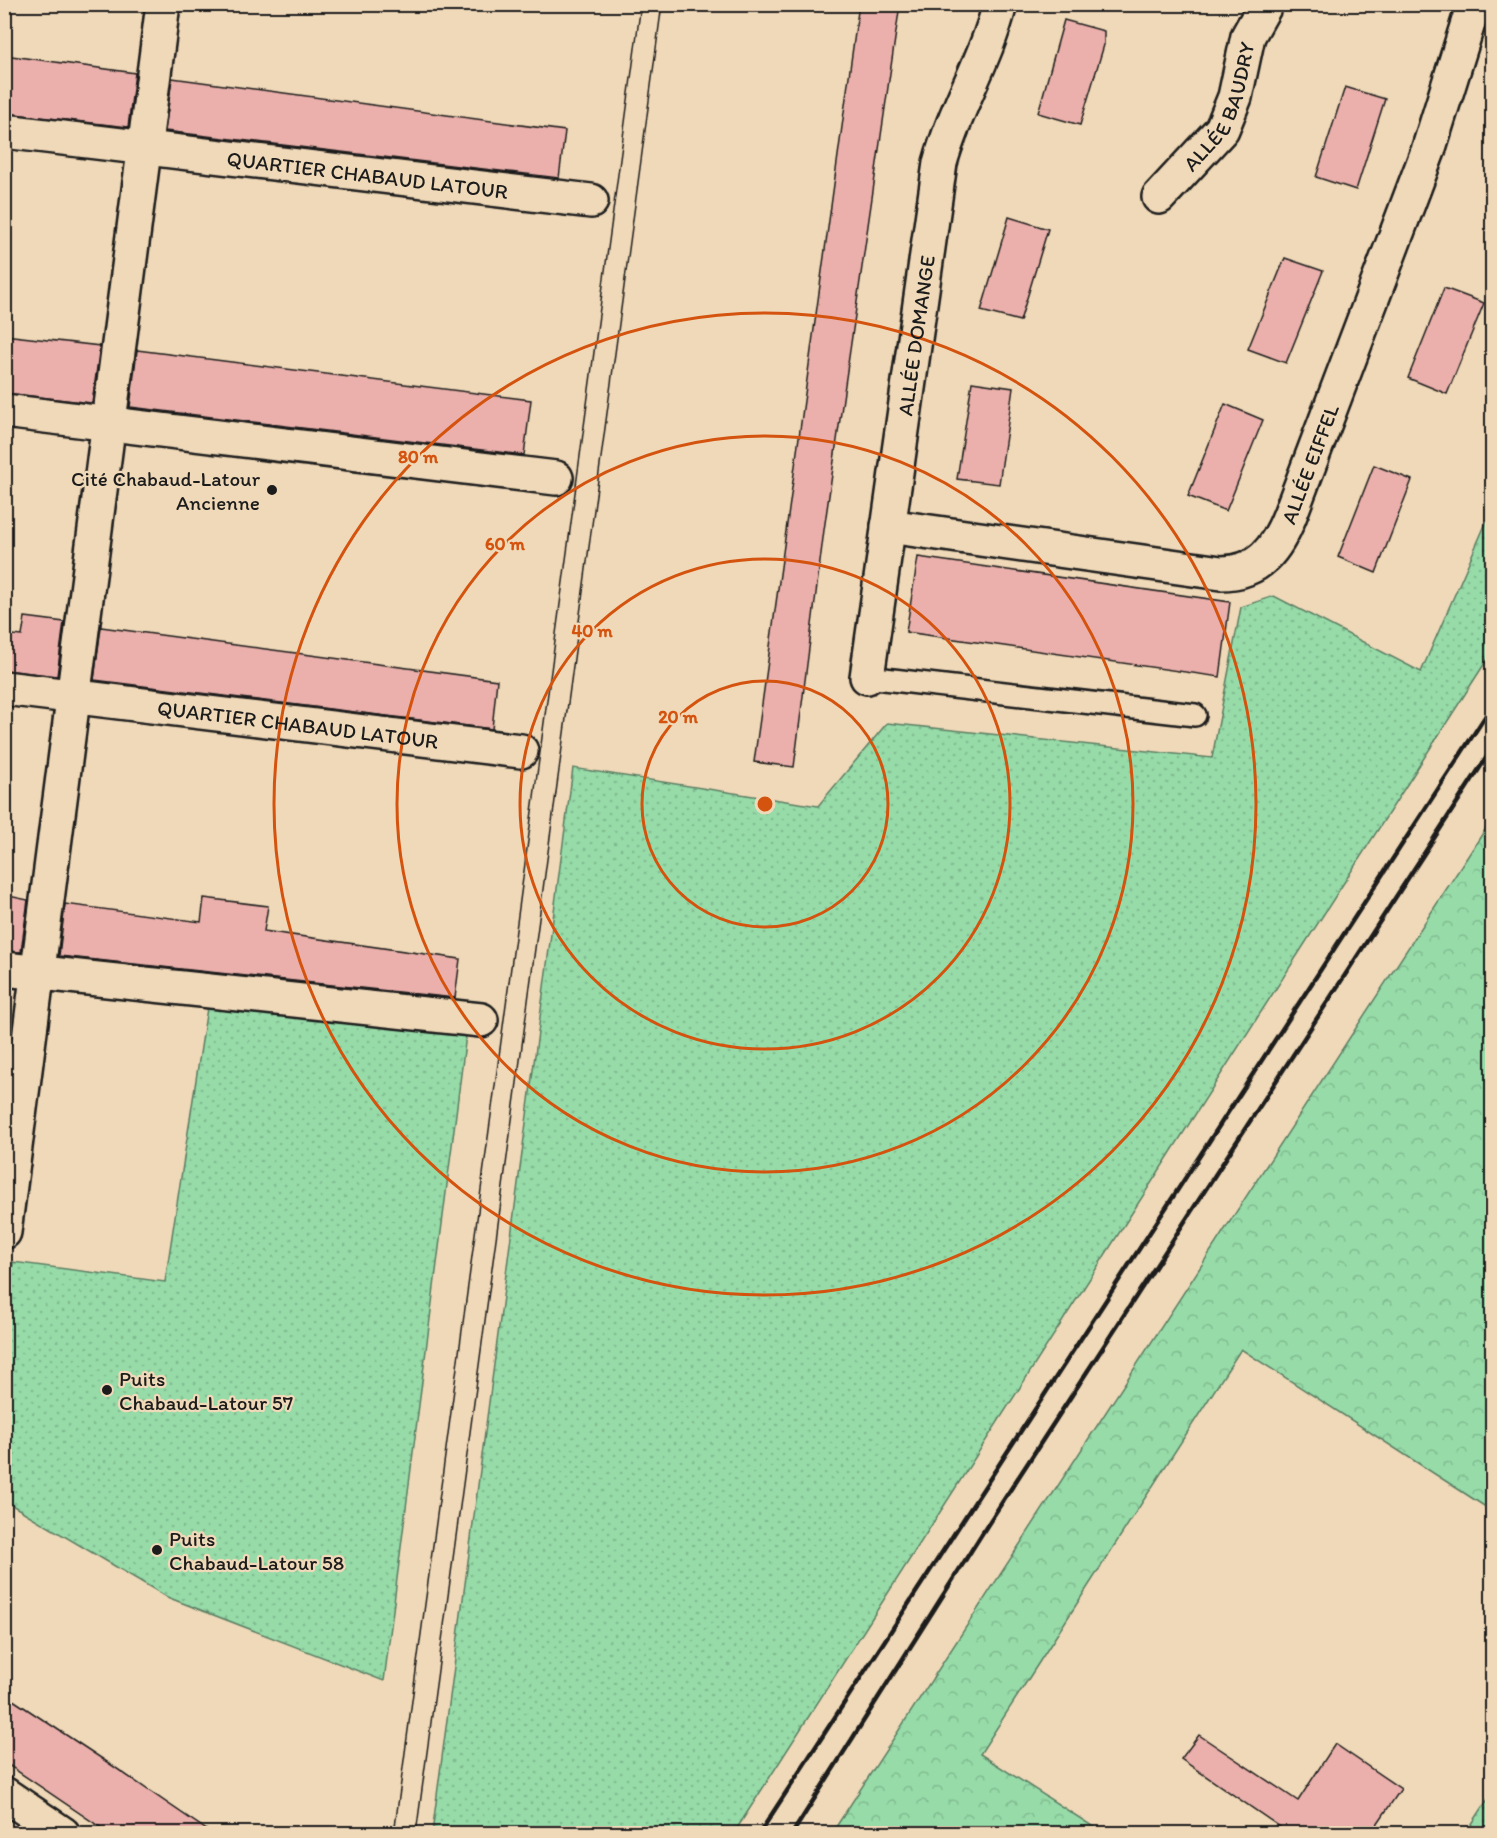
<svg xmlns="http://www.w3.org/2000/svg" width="1497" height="1838" viewBox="0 0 1497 1838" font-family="Itim,sans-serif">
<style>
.grass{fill:url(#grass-dots);stroke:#597c62;stroke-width:1.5}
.forest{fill:url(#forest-crowns);stroke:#597c62;stroke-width:1.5}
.building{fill:#ebb0ab;stroke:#1c1c1c;stroke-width:1.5}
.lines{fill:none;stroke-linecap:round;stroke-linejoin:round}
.lane-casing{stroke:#1c1c1c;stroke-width:26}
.street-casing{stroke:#1c1c1c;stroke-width:38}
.lane{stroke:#f0d9b8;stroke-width:21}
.street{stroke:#f0d9b8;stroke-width:33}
.tram{stroke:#1c1c1c;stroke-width:1.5}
.rail{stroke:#1c1c1c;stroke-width:4.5}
.ring{fill:none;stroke:#d4530e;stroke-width:3}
.poi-dot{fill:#1c1c1c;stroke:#f0d9b8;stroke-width:2}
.labels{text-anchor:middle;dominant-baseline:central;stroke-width:4.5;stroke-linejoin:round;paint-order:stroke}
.street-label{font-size:21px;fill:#1c1c1c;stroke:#f0d9b8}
.poi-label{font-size:21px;fill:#1c1c1c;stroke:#f0d9b8;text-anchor:start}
.centre{fill:#d4530e;stroke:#f0d9b8;stroke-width:3}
.ring-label{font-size:18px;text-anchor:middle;font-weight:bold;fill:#d4530e;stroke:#f0d9b8;stroke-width:4.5;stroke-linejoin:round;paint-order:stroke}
</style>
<defs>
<pattern id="grass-dots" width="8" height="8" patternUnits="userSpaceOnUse" patternTransform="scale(1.5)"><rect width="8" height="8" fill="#96dba8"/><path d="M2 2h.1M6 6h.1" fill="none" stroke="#81bb90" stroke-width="1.8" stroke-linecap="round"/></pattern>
<pattern id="forest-crowns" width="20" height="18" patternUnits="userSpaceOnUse" patternTransform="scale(1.5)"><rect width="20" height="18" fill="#96dba8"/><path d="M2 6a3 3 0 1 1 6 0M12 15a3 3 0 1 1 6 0" fill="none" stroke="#81bb90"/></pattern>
</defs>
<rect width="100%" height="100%" fill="#f0d9b8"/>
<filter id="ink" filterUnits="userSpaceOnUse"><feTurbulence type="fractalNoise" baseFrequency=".0167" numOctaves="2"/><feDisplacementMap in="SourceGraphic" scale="12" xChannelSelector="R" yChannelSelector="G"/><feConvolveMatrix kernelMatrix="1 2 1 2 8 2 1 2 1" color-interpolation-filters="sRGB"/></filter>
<g filter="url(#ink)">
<g class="grass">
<path d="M1492,509V652L734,1833H432L573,768L818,806L887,723L1212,758L1241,607L1274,596L1421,672Z"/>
<path d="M209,995L467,1027L384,1681L167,1597L5,1501L4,1332L13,1262L165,1282Z"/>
<path d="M1492,1793V1833H1466Z"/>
</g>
<path class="forest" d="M1492,819V1511L1241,1349L980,1754L1103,1833H832Z"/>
<g class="building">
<path d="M859,4H900L824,530L794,767L754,762Z"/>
<path d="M1064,20L1104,31V45L1080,125L1038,113Z"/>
<path d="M4,55L135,73L128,127L4,113Z"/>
<path d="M172,78L565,131L559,178L165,131Z"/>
<path d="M1345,87L1385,99L1356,190L1316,177Z"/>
<path d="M1009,217L1048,229L1020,321L981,311Z"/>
<path d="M1285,258L1323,271L1286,363L1248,349Z"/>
<path d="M1444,288L1484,303L1447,394L1408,378Z"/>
<path d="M4,335L100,346L92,403L4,393Z"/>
<path d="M137,350L531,400L524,455L130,407Z"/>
<path d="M972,382L1013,388L999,484L957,479Z"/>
<path d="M1225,404L1263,420L1226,511L1188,496Z"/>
<path d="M1374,465L1412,480L1376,573L1338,557Z"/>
<path d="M918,557L1230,602L1220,677L906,632Z"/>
<path d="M25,617L64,622L57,676L4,670V634L22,636Z"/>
<path d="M101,627L497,680L492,729L94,680Z"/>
<path d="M4,895L28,900L21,952L4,951Z"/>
<path d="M204,898L268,906L264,931L460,959L455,998L59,956L65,904L201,922Z"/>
<path d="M4,1694L110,1764L211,1833H109L4,1762Z"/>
<path d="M1199,1735L1298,1801L1335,1744L1401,1789L1371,1833H1276L1280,1827L1181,1759Z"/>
</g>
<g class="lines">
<g class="lane-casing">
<path id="lane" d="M867,677L1195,715"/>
</g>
<g class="street-casing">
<g id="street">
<path id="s1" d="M4,131L591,201"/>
<path id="s2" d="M1159,197L1222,129L1235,97L1248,36L1266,4"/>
<path d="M4,411L556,478"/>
<path id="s3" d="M888,526L1221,573C1260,573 1277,548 1290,515L1428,151L1474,4"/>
<path id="s4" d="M867,677L940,163C955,108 986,60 1000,4"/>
<path id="s5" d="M4,688L521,751"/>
<path d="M4,969L481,1020"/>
<path d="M4,1232L163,4"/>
<path d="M4,1794L63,1834"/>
</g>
</g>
<use href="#lane" class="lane"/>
<use href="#street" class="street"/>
<g class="tram">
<path d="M394,1834L641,4"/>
<path d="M416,1834L662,4"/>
</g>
<g class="rail">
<path d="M759,1834L1492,706"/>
<path d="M792,1834L990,1521L1492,749"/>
</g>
</g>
</g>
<g class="ring">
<circle cx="765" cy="804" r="123"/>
<circle cx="765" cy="804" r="245"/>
<circle cx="765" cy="804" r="368"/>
<circle cx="765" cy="804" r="491"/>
</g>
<g class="poi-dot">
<circle cx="272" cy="490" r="6"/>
<circle cx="107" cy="1390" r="6"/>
<circle cx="157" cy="1550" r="6"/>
</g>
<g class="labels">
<g class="street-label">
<text stroke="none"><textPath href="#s2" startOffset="112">ALLÉE BAUDRY</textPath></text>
<text stroke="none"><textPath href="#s1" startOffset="366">QUARTIER CHABAUD LATOUR</textPath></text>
<text stroke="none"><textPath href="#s4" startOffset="345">ALLÉE DOMANGE</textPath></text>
<text stroke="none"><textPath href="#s3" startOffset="488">ALLÉE EIFFEL</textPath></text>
<text stroke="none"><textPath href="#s5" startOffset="296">QUARTIER CHABAUD LATOUR</textPath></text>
</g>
<g class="poi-label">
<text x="260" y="478" text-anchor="end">Cité Chabaud-Latour<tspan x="260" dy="24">Ancienne</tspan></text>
<text x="119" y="1378">Puits<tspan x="119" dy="24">Chabaud-Latour 57</tspan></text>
<text x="169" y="1538">Puits<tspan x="169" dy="24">Chabaud-Latour 58</tspan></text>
</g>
</g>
<circle cx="765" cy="804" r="9" class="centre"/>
<g class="ring-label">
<text x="418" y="463">80 m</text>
<text x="505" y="550">60 m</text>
<text x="592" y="637">40 m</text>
<text x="678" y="723">20 m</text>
</g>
<rect width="1497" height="1838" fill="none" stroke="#f0d9b8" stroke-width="24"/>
<rect x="12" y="12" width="1473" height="1814" fill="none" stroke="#1c1c1c" stroke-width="2" filter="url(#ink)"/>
</svg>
